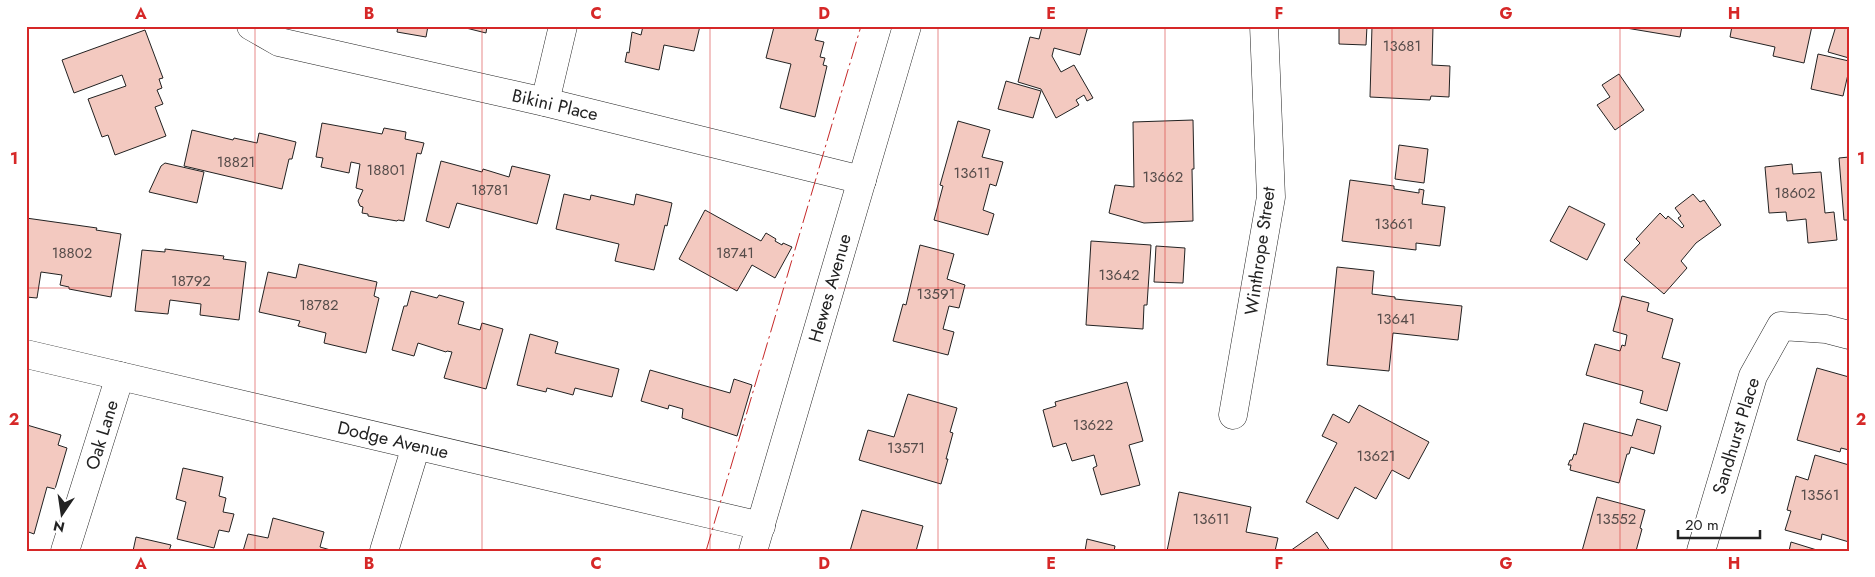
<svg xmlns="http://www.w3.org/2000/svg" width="1875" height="577" viewBox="0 0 1875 577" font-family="Jost,sans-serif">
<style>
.building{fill:#f3c9c0;stroke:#222}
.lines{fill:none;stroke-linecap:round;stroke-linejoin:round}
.minor-casing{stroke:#222;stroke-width:29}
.minor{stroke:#fff;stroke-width:28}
.power{stroke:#c62828;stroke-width:1;stroke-dasharray:18 4 2.5 4;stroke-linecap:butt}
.grid{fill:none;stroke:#d62828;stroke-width:1;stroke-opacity:0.55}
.labels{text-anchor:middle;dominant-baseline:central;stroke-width:4;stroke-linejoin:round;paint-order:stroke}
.number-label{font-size:15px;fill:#564c4a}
.street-label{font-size:18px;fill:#222;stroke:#fff}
.neatline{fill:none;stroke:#d62828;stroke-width:2}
.grid-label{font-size:16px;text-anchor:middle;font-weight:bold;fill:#d62828}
</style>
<rect width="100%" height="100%" fill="#fff"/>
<g class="building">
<path d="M398,26H428L426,37L397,32Z"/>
<path d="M458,26H487L486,33Z"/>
<path d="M643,26H700L694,51L664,45L659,70L625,62L627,52L629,53L632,32L641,35Z"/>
<path d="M770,26H819L815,40L824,42L820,57L825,58L823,65L827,66L815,117L780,108L791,64L766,58L774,27Z"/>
<path d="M1038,26H1088L1080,55L1054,48L1052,56L1061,72L1074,65L1093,98L1087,101L1084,95L1076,100L1079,105L1056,118L1041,89L1018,82L1030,37L1039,39L1042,27Z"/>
<path d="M1339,26H1367L1366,45L1339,44Z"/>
<path d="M1372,26H1433L1432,65L1450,66L1449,97L1431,96L1430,100L1370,97Z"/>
<path d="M1627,26H1682L1680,37L1626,28Z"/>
<path d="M1732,26H1812L1804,63L1773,56L1775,47L1730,37Z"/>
<path d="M1836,26H1849V58L1828,52Z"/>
<path d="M145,30L163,78L159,79L162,88L157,90L163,104L155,107L166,136L115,155L108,135L102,137L88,99L126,86L122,75L74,93L62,60Z"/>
<path d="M1818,54L1849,61V70L1843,96L1811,89Z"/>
<path d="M1619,74L1644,110L1615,130L1597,105L1610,97L1602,85Z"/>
<path d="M1006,81L1041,91L1033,118L998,109Z"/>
<path d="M1193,120L1194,169H1192L1193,221L1144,223L1109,213L1115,185L1134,187L1133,122Z"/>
<path d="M958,121L990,130L982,157L1003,162L996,186L990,184L983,210L994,214L988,235L934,220L943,186L940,185Z"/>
<path d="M322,123L382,134L384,128L406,132L405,139L424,143L421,154L417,153L404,221L398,220L397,221L368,216V214L362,213L363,207L360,206L358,201L363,190L356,188L360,164L351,162L349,173L321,167L323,158L316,157Z"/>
<path d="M192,130L233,140L234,138L257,143L259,133L296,142L292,159H289L282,189L184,166Z"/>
<path d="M1399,145L1428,149L1424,183L1395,179Z"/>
<path d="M1849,157V220H1844L1839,158Z"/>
<path d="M441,161L482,172L483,169L509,177L512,166L550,175L537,224L457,203L449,228L426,221Z"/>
<path d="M165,163L204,172L197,203L149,192L161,166Z"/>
<path d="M1792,164L1793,174L1821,172L1825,213L1834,212L1837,240L1808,243L1806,219L1787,221L1786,212L1769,213L1765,167Z"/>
<path d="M1350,180L1394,186V189L1419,193V189L1424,190L1422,204L1445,207L1440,246L1416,243V250L1342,241Z"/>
<path d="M564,194L590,200L591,195L634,205L636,194L672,203L667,226L665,225L654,270L615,261L619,244L556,229Z"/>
<path d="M1693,194L1700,202L1704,200L1721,225L1696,243L1681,261L1687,268L1664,294L1624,260L1640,243L1636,239L1660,213L1666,219L1668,216L1682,228L1684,226L1678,218L1681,216L1675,208Z"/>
<path d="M1569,206L1605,224L1587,260L1550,241Z"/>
<path d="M705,210L761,241L766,233L776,239L775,241L782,245L783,243L792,247L775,278L752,265L737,291L679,259Z"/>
<path d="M26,218L97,228L96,230L121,234L111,297L69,289V287L60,285L62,275L41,272L37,298L26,297Z"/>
<path d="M1091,241L1151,245L1147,305H1144L1143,329L1086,325Z"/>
<path d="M920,245L954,254L947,279L965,285L959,308L949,306L943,329L954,332L948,355L893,341L903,304L906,305Z"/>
<path d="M1156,246L1185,248L1183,283L1154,282Z"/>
<path d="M165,249L224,256L223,259L246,262L239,320L200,315L201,304L170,300L168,314L135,311L142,250L165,252Z"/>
<path d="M299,264L377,282L374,296L379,298L366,353L324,343L326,333L298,326L300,321L259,312L268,272L296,278Z"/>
<path d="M1337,267L1374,271L1372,294L1395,297V299L1462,306L1458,340L1393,333L1389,371L1327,365Z"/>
<path d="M411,291L437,298L439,295L464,302L458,324L480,330L482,323L503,329L486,389L444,378L452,352L447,351L446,352L418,343L414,356L392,350L404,306H407Z"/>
<path d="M1622,296L1649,303L1647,311L1673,319L1662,358L1680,363L1667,411L1640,403L1643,391L1586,375L1595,344L1620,351L1622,345L1625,346L1627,335L1613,331Z"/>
<path d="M530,334L558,342L555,353L619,369L612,397L575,388L573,395L547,388L546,392L517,385Z"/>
<path d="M1817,368L1849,377V450L1841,448L1840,452L1797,440Z"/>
<path d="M650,370L730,393L734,379L752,385L737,436L682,418L683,409L669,405L668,409L641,401Z"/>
<path d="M1127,382L1143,441L1129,445L1140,485L1101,495L1093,468L1097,466L1094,455L1072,461L1066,443L1053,447L1043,410L1056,406L1055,402Z"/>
<path d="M908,394L957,408L950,432L953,433L946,459H948L941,484L859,460L868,430L894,437Z"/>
<path d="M1359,405L1429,442L1409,479L1392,470L1376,499L1355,487L1338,519L1306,502L1337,443L1322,436L1333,414L1349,423Z"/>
<path d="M1637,419L1661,426L1654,454L1631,447L1629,454H1627L1619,483L1570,470L1571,465H1568L1570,460H1572L1574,454L1576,455L1584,423L1632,436Z"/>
<path d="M27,425L61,435L58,445L67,448L55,489L47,487L34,534L26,531Z"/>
<path d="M1815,455L1849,465V542L1822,534L1821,540L1785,530L1791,511L1787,510L1796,476L1808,480Z"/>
<path d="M183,468L223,477L219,496L226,498L223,512L234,514L229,532L219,530L214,548L177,539L186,502L176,499Z"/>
<path d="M1179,492L1251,507L1246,532L1278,538L1275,551H1167Z"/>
<path d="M1597,497L1645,510L1640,528L1642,529L1636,551H1582Z"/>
<path d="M862,510L923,526L916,551H850Z"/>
<path d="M273,518L324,532L320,547L334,551H243L248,534L268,538Z"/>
<path d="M1317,532L1330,551H1290Z"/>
<path d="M136,537L171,545L169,551H133Z"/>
<path d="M1087,539L1115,546L1114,551H1085Z"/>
<path d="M1791,542L1820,551H1789Z"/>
</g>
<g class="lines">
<g class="minor-casing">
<g id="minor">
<path d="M251,26L279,42L545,102L862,180"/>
<path d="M545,102L563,26"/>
<path d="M26,354L761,526"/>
<path d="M1233,415L1271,197L1264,26"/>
<path d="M65,551L120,376"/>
<path d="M384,551L416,446"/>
<path d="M753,551L907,26"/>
<path d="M1701,551L1753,376L1781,326L1826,329L1849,335"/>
</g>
</g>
<use href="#minor" class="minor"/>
<path class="power" d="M706,551L861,26"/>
</g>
<path class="grid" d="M255,26V551M482,26V551M710,26V551M938,26V551M1165,26V551M1392,26V551M1620,26V551M26,288H1849"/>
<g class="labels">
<g class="number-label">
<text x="1402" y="46">13681</text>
<text x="236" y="162">18821</text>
<text x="386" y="170">18801</text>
<text x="972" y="173">13611</text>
<text x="1163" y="177">13662</text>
<text x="490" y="190">18781</text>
<text x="1795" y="193">18602</text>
<text x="1394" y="224">13661</text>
<text x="72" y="253">18802</text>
<text x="735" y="253">18741</text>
<text x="1119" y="275">13642</text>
<text x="191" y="281">18792</text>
<text x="936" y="294">13591</text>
<text x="319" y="305">18782</text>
<text x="1396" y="319">13641</text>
<text x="1093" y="425">13622</text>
<text x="906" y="448">13571</text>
<text x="1376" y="456">13621</text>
<text x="1820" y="495">13561</text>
<text x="1211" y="519">13611</text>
<text x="1616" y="519">13552</text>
</g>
<g class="street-label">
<text transform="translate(555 105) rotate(13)">Bikini Place</text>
<text transform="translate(1260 251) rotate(-82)">Winthrope Street</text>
<text transform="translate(830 288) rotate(-74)">Hewes Avenue</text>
<text transform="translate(102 435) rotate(-73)">Oak Lane</text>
<text transform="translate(1736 436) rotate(-73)">Sandhurst Place</text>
<text transform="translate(393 440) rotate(13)">Dodge Avenue</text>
</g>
</g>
<rect width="1875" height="577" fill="none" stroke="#ffffff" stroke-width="55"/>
<g transform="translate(62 514) rotate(193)" stroke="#ffffff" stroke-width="4" paint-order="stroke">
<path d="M0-4L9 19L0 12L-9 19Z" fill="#222222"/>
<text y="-8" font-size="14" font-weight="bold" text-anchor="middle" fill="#222222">N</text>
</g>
<path d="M1678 530v8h82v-8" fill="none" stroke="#222222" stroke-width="2.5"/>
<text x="1685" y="530" font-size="15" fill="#222222" stroke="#ffffff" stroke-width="4" paint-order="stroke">20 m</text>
<rect x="28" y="28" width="1820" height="522" class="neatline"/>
<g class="grid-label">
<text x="141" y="19">A</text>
<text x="369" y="19">B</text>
<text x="596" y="19">C</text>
<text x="824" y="19">D</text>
<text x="1051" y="19">E</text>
<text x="1279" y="19">F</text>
<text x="1506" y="19">G</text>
<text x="1734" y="19">H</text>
<text x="14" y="164">1</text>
<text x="1861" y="164">1</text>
<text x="14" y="425">2</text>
<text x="1861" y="425">2</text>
<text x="141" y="569">A</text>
<text x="369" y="569">B</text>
<text x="596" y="569">C</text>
<text x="824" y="569">D</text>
<text x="1051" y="569">E</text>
<text x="1279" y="569">F</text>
<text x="1506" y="569">G</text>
<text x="1734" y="569">H</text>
</g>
</svg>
